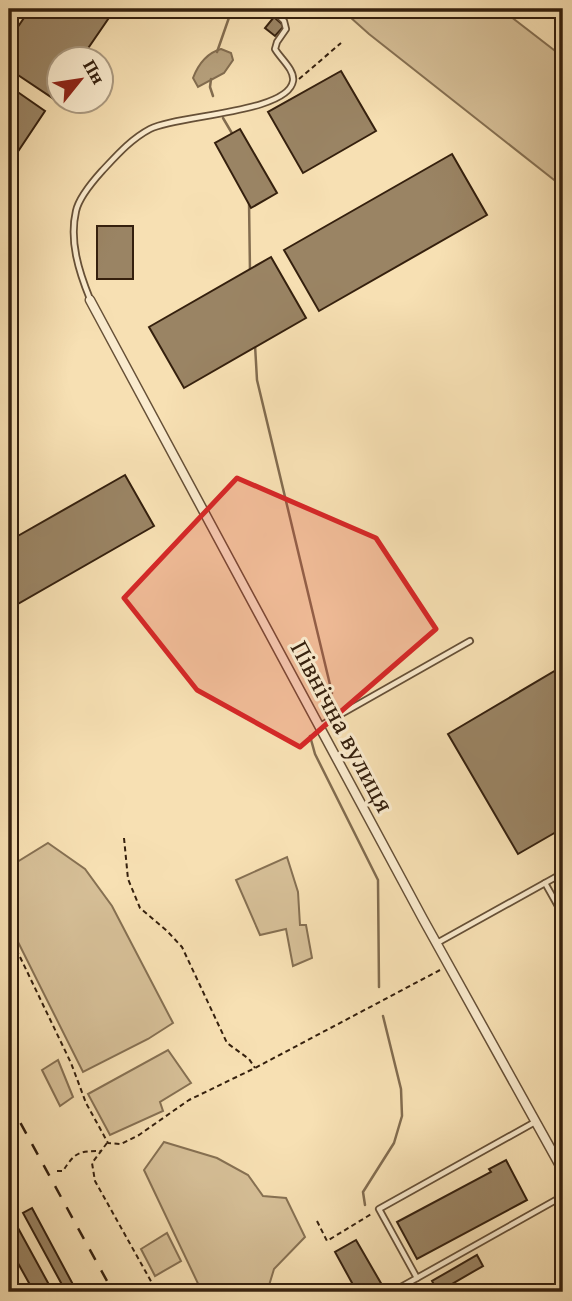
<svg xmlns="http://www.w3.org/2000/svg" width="572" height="1301" viewBox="0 0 572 1301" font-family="'Gentium Book Plus',serif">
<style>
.green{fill:#d6bf97;stroke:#867052;stroke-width:2}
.water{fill:#b59f7b;stroke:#826c4f;stroke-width:2}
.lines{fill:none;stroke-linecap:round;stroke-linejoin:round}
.stream{stroke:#826c4f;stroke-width:2.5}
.building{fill:#9a8464;stroke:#35200e;stroke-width:2}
.lane-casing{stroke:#665037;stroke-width:8}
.street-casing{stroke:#665037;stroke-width:11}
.path{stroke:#35200e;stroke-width:2;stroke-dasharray:5 3.5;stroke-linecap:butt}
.lane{stroke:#faebce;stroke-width:4.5}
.street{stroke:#faebce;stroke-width:8}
.rail{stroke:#35200e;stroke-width:2.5;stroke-dasharray:12 12;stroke-linecap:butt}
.marked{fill:#d62828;fill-opacity:0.2;stroke:#d62828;stroke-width:5;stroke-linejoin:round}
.labels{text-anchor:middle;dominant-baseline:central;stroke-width:6;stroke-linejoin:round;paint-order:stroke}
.street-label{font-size:26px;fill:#35200e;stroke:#faebce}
</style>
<rect width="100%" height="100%" fill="#f7e0b3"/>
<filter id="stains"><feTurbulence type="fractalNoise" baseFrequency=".00286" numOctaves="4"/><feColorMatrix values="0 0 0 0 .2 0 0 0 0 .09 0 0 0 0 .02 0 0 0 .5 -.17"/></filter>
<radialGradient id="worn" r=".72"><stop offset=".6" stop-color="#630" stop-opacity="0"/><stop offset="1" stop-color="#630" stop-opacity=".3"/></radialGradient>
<g class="green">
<path d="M341,9H501L563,57V187L369,34Z"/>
<path d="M48,843L85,869L112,906L173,1023L148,1039L83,1072L9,924V867Z"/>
<path d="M287,857L298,892L300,925H306L312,958L293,966L286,929L260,935L236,880Z"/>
<path d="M168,1050L191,1083L160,1102L163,1111L110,1135L88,1094Z"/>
<path d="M58,1060L73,1097L60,1106L42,1070Z"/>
<path d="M164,1142L217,1158L248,1175L263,1196L286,1198L305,1237L274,1269L267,1292H202L144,1170Z"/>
<path d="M167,1233L181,1261L155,1276L141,1249Z"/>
</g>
<path class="water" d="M221,49L231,53L233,60L224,73L198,87L193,78C198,65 207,53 221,49Z"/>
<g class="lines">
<g class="stream">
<path d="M217,52L232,9"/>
<path d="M211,79L210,87L213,96"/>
<path d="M223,118L233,135"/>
<path d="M249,201L250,272"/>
<path d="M255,345L257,380L332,693"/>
<path d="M310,736L315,754L378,880L379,987"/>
<path d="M365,1205L363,1192L394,1143L402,1116L401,1089L383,1016"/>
</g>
</g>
<g class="building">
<path d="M30,9H115L80,60H60V90L54,99L9,69V40Z"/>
<path d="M274,17L284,26L275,36L265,28Z"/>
<path d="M341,71L376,131L303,173L268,112Z"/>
<path d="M9,86L45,111L9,165Z"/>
<path d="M240,129L277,193L251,208L215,143Z"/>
<path d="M452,154L487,215L319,311L284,250Z"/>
<rect x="97" y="226" width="36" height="53"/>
<path d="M271,257L306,318L184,388L149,327Z"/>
<path d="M125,475L154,526L9,609V541Z"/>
<path d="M563,666V828L518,854L448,734Z"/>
<path d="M506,1160L527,1200L417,1259L397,1222L491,1172L489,1169Z"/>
<path d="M32,1208L77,1292H66L23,1213Z"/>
<path d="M12,1217L53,1292H34L9,1247V1219Z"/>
<path d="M356,1240L382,1285L370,1292H357L335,1252Z"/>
<path d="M477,1255L483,1266L438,1292L432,1281Z"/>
</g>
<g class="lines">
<g class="lane-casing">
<g id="lane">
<path d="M90,299C79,272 69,241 76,211C79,197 93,181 102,171C117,155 131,139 150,129C177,115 288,113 293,81C295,70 280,58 275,49L277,42L286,29L284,21L276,13"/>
<path d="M320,726L470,641"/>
<path d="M545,883L563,915"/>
<path d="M437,943L563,873"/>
<path d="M535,1122L379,1209L417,1278L563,1196"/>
<path d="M392,1292L417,1278"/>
</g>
</g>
<g class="street-casing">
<path id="street" d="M90,300L423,919L563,1171"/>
</g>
<g class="path">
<path d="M299,79L341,43"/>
<path d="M124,838L128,879L140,908L167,931L182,947L227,1043L249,1059L255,1068"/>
<path d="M9,934L71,1063L86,1103L108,1143L121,1144L139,1135L189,1100L255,1068L440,970"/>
<path d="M107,1143L92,1163L95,1181L157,1292"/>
<path d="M57,1171H63C75,1152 79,1151 101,1151"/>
<path d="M317,1221L327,1241L373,1213"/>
</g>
<use href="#lane" class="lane"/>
<use href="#street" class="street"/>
<path class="rail" d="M9,1102L113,1292"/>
</g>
<path class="marked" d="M237,478L376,538L436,629L300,747L197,690L124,598Z"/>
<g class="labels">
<g class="street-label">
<text transform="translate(343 726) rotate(62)">Північна вулиця</text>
</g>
</g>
<rect width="572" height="1301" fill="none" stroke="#f7e0b3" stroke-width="35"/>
<rect x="10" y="10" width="551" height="1280" fill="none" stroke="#35200e" stroke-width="3.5"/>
<rect x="18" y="18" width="537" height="1266" fill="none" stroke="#35200e" stroke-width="2"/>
<g transform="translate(80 80) rotate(60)"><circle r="33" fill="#faebce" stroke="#ab9a81" stroke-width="2"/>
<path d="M0-5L12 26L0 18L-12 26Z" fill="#8f2418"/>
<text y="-10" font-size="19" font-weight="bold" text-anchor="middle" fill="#35200e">Пн</text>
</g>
<rect width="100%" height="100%" filter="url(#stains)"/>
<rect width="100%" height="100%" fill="url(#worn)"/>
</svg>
